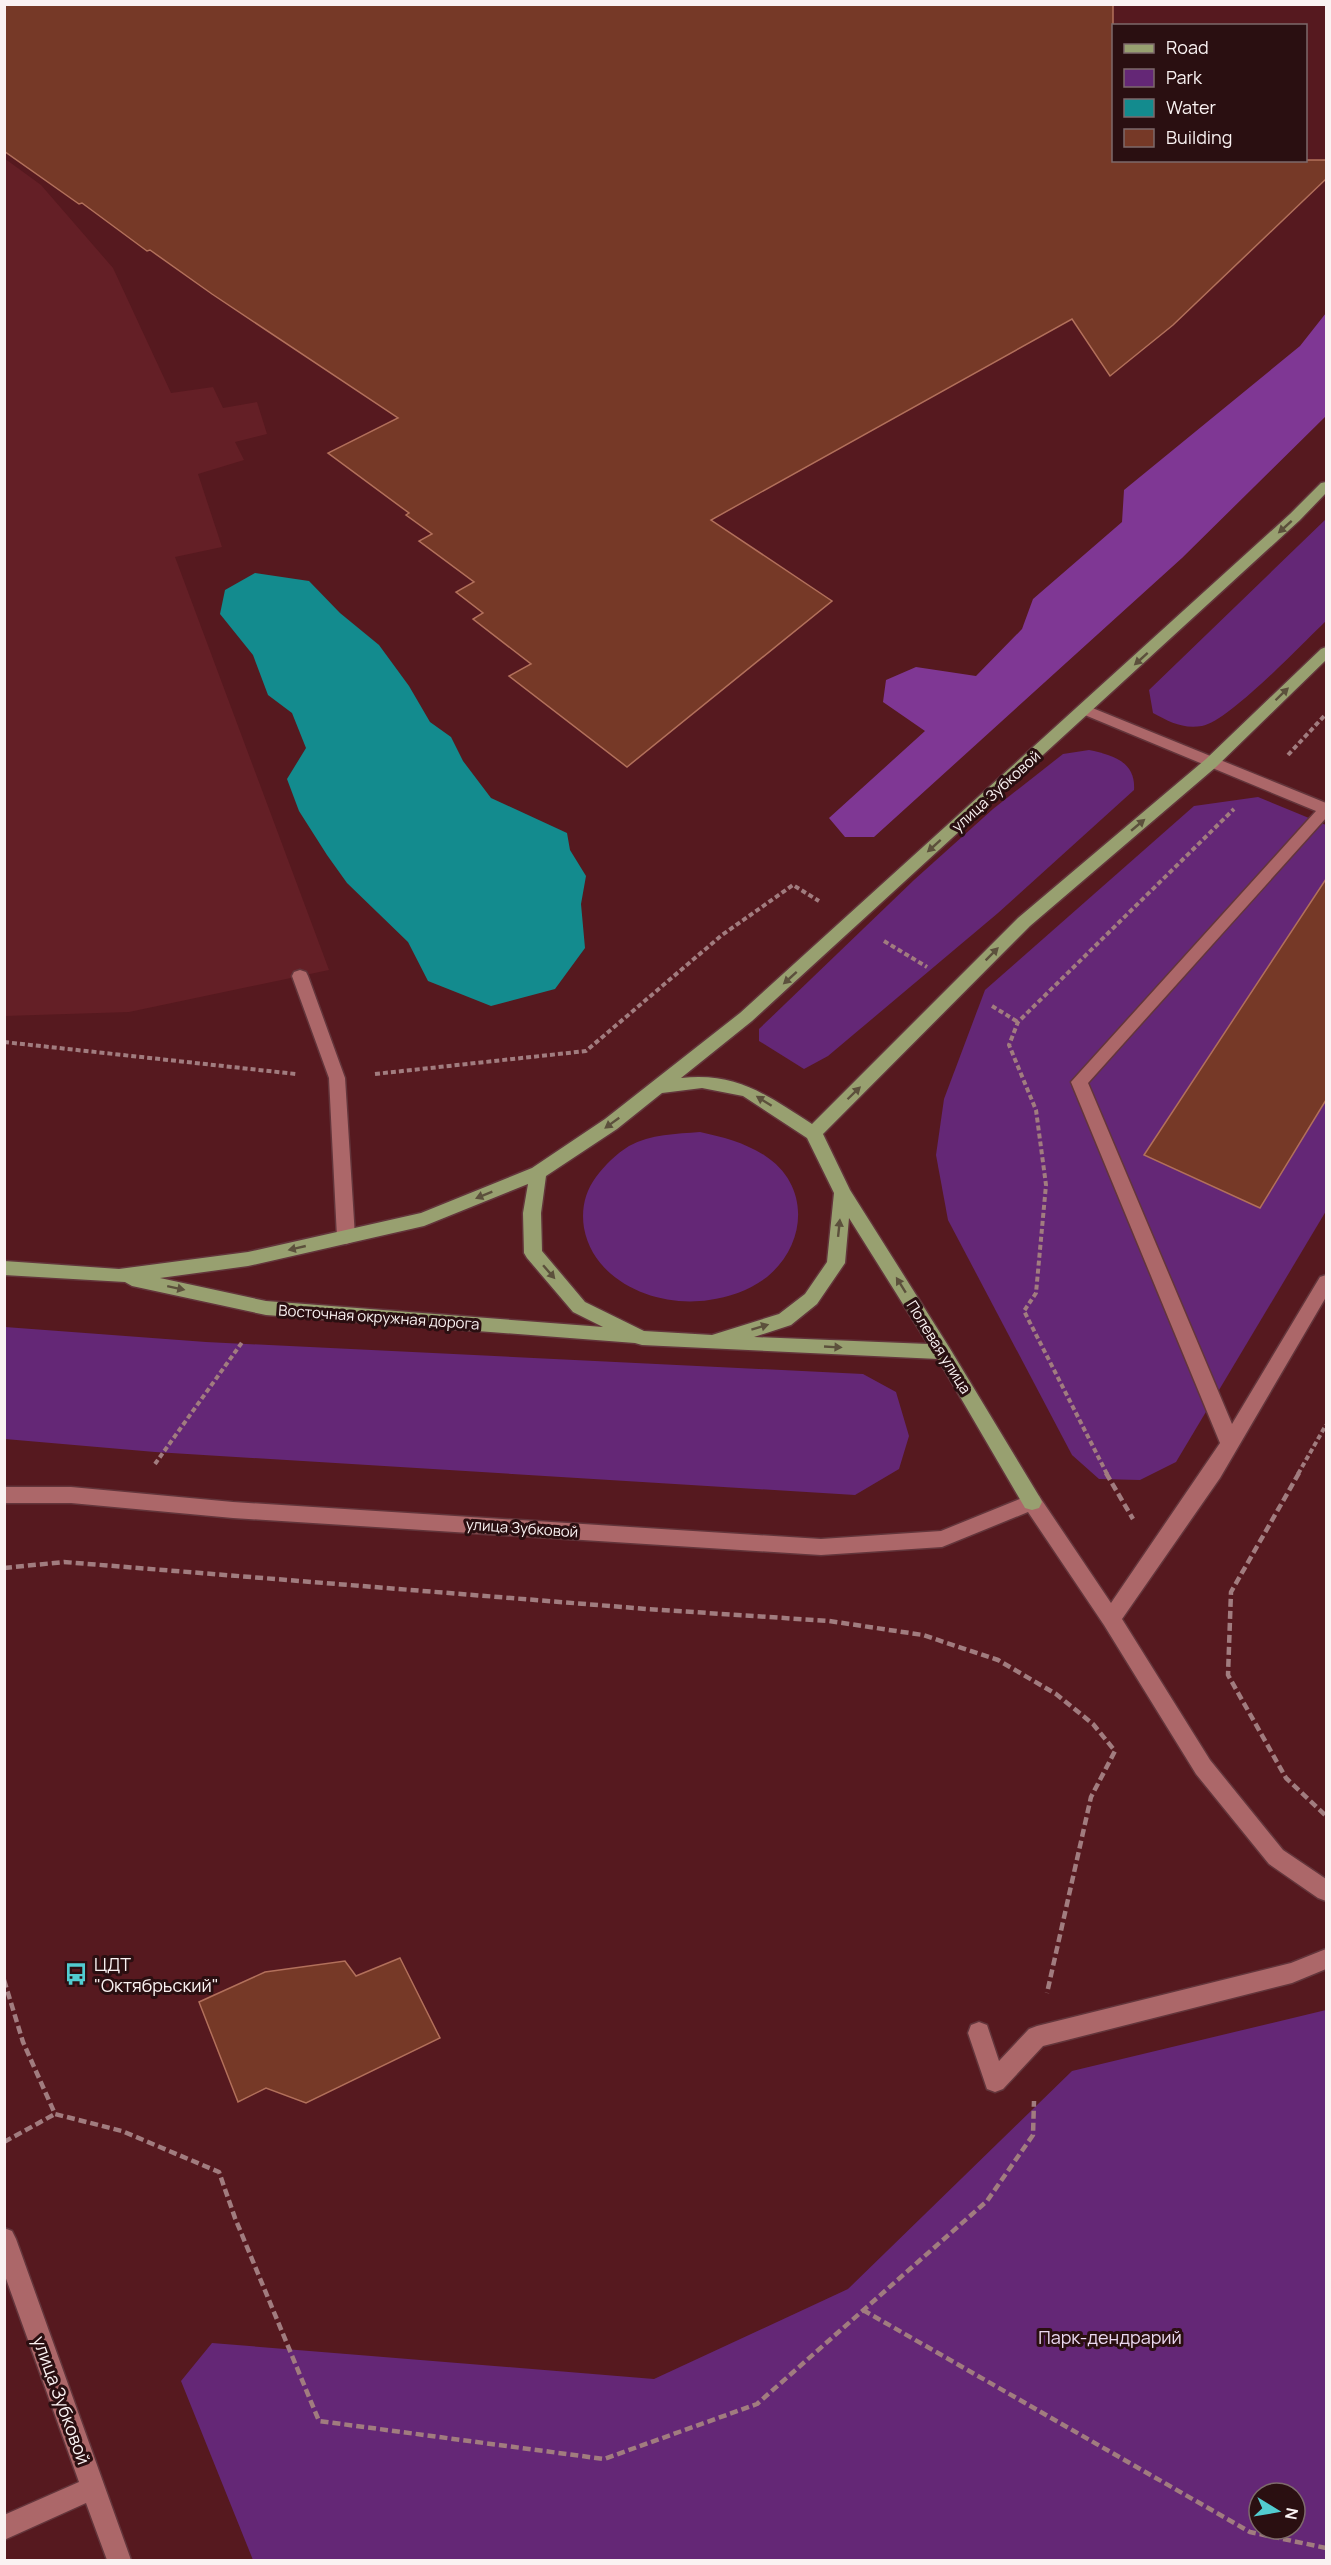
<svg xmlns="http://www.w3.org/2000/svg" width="1331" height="2565" viewBox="0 0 1331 2565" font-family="Manrope,sans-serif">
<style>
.built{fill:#641f26}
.green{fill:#642776;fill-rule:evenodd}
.forest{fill:#7f3794}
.water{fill:#138b8e}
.building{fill:#763927;stroke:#b2705b;stroke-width:1.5}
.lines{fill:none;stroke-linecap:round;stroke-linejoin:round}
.minor-casing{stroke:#63353b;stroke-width:3}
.major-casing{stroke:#63353b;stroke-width:3}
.path-far1{stroke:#a17c7f;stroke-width:4;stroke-dasharray:5 3;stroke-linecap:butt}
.path{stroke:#a17c7f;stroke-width:4.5;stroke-dasharray:8 4;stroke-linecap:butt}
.minor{fill:#ac6769;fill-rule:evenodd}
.major{fill:#98a070;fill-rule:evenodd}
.oneway{fill:#5c503c}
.labels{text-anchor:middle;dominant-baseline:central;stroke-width:6;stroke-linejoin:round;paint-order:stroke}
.street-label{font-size:15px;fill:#faf2f2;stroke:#2a0f11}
.near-poi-label{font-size:18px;fill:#faf2f2;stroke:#2a0f11;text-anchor:start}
.near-park-label{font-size:18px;fill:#ebd9f1;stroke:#2a0f11}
.near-street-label{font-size:18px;fill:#faf2f2;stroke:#2a0f11}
</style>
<rect width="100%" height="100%" fill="#56191f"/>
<path class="built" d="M4,158L41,185L113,268L171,393L213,387L223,408L257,402L267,434L235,442L244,460L198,474L222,547L175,557L329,970L129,1012L5,1016Z"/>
<g class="green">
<path d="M1326,519V621C1303,643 1228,722 1202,726C1182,729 1170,722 1153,713L1149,690Z"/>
<path d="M1089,750C1113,755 1136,762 1134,790L998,913L828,1056L804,1069L759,1041V1029L914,880L993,809L1063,754Z"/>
<path d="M1258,797L1326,825V1211L1176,1462L1140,1480L1099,1479L1072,1455L948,1220L936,1155L944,1099L985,990L1194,806Z"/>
<path d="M700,1132C723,1137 743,1142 764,1155C811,1185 807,1244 767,1277C750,1290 730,1297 709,1300C659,1308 594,1283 584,1228C581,1209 585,1192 596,1177C605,1165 616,1154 629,1146C651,1134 676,1134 700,1132Z"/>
<path d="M5,1327L206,1342L863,1374L896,1392L909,1436L899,1469L855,1495L155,1452L5,1439Z"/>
<path d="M1326,2010V2560H253L181,2381L212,2343L654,2379L848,2289L1072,2071ZM1259,2493H1295V2529H1259Z"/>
</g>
<path class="forest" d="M1326,313V416L1182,558L874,837H845L829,818L925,731L883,702L886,680L916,667L976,676L1022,629L1033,599L1122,522L1124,490L1300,346Z"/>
<path class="water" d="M255,573L309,581L340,613L379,645L409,686L430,722L451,737L463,761L491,798L567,833L570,850L586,876L581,904L585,948L555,989L491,1006L428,981L408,942L347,883L327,855L299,811L287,779L306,748L292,713L268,695L253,655L220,614L225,590Z"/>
<g class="building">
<path d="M4,4H1113V160H1326V179L1173,325L1110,376L1072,319L711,520L832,601L627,767L509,676L531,664L473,619L483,613L456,592L474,582L419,541L432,534L406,515L409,513L328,453L398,418L212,294L150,250L147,251L82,203L79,204L4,151Z"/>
<path d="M1326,879V1100L1260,1208L1144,1155Z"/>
<path d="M400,1958L440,2038L306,2103L266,2088L238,2102L199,2002L265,1972L345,1961L356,1976Z"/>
</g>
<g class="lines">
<g class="minor-casing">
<g id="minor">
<path d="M1085,705L1326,803V818L1088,1083L1232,1424L1320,1277L1326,1275V1297L1220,1478L1122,1619L1210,1760L1283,1850L1326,1879V1901L1318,1898L1269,1864L1196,1774L1104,1625L1028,1512L942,1547L821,1555L233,1518L71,1503H4V1487H71L233,1502L821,1539L941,1531L1032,1494L1039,1496L1111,1603L1220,1443L1071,1082L1316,811L1080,713L1078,710L1080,707Z"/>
<path d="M300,970L306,972L308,976L345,1078L355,1237L352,1242L346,1244L340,1242L337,1237L329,1078L292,976L294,972Z"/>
<path d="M1326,1949V1969L1292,1983L1043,2046L1003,2089L995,2092L987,2089L968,2033L971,2025L979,2022L987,2025L999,2061L1029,2029L1037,2026L1291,1963Z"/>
<path d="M4,2228L12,2231L16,2239L131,2560H107L86,2503L4,2540V2515L79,2482L4,2273Z"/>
</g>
</g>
<g class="major-casing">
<path id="major" d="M1326,482V493L1300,520L752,1021L681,1078C738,1072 766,1095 812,1124L1018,918L1206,759L1321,649L1326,647V660L1216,767L1030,926L823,1134L850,1190L949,1347L1039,1496L1042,1502L1039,1508L1032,1510L1025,1508L938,1359L642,1345L635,1343L266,1315L132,1286L125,1282L4,1275V1261L119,1269L248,1252L421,1213L532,1168L605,1119L740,1013L1290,514L1321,483ZM702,1088L743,1096L807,1138L834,1193L827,1262L805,1294L779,1314L712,1335L644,1331L585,1302L542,1251L541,1213L546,1176L617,1129L662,1093ZM528,1184L523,1213L524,1253L527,1258L573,1312L603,1327L266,1301L160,1278L248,1266L424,1226ZM849,1218L928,1344L754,1337L791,1325L817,1304L845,1263Z"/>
</g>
<g class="path-far1">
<path d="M1288,755L1326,714"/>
<path d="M884,941L927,967"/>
<path d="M992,1006L1018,1022"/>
<path d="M4,1042L296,1074"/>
<path d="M375,1074L586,1051L722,935L793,885L819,901"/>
<path d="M155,1464L243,1341"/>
<path d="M1107,1474L1024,1311L1036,1293L1046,1185L1036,1110L1009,1045L1018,1022L1234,809"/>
<path d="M1298,1474L1326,1425"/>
</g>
<g class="path">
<path d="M1106,1473L1133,1519"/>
<path d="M1299,1473L1231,1592L1228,1675L1286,1778L1326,1816"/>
<path d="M4,1568L64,1562L647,1609L829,1621L923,1635L998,1660L1056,1694L1093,1724L1115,1751L1091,1797L1047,1993"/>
<path d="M4,1980L23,2042L55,2114L122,2131L219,2172L235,2218L319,2421L604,2459L757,2404L987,2201L1033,2135L1034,2101"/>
<path d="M4,2142L55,2114"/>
<path d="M863,2310L1250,2532L1326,2548"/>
</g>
<use href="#minor" class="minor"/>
<use href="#major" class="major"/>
</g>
<defs><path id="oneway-solid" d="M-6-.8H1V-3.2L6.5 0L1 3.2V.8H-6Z" transform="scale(1.5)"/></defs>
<g class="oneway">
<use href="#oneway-solid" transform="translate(1285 527) rotate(138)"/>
<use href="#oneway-solid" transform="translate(1141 659) rotate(138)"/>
<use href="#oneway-solid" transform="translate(1282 694) rotate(-44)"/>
<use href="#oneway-solid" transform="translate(1138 825) rotate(-40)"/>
<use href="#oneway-solid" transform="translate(934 846) rotate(138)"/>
<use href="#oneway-solid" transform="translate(992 954) rotate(-45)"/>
<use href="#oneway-solid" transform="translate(790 978) rotate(138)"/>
<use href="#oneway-solid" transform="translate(854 1093) rotate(-44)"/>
<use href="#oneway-solid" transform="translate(764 1101) rotate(-148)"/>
<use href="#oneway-solid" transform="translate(612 1123) rotate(144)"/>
<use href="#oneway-solid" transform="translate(484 1195) rotate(158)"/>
<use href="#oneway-solid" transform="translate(839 1228) rotate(-84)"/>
<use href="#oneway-solid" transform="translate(297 1248) rotate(167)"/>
<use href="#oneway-solid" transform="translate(549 1272) rotate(49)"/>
<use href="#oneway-solid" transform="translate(901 1285) rotate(-122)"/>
<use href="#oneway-solid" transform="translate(176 1288) rotate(12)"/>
<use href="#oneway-solid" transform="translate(760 1327) rotate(-17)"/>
<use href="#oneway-solid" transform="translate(833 1347) rotate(3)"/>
</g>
<defs>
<g id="bus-bare" transform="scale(1.8)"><path d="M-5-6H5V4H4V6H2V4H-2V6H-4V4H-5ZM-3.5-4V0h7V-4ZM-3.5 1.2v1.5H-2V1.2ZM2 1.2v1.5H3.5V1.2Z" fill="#52ccd0" stroke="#2a0f11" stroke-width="2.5" paint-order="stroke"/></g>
</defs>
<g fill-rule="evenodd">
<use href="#bus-bare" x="76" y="1974"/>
</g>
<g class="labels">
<g class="street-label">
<text transform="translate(996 791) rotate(-42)">улица Зубковой</text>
<text transform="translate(379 1317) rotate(4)">Восточная окружная дорога</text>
<text transform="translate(939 1347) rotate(58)">Полевая улица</text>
<text transform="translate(522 1528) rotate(4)">улица Зубковой</text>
</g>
<g class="near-poi-label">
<text x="94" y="1964">ЦДТ<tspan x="94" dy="21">"Октябрьский"</tspan></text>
</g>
<g class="near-park-label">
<text x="1110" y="2337">Парк-дендрарий</text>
</g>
<g class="near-street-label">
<text transform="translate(62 2400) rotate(70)">улица Зубковой</text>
</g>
</g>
<rect width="1331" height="2565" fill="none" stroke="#faf2f2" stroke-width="12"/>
<rect x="1112" y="24" width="195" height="138" fill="#2a0f11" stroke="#7d6a6b" stroke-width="1.5"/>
<rect x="1124" y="44" width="30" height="9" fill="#98a070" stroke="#7d6a6b" stroke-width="1.5"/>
<text x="1166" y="54" font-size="18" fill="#faf2f2">Road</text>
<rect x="1124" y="69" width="30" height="18" fill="#642776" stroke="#7d6a6b" stroke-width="1.5"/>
<text x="1166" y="84" font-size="18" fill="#faf2f2">Park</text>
<rect x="1124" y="99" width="30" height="18" fill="#138b8e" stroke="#7d6a6b" stroke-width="1.5"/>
<text x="1166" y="114" font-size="18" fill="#faf2f2">Water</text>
<rect x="1124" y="129" width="30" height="18" fill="#763927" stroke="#7d6a6b" stroke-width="1.5"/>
<text x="1166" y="144" font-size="18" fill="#faf2f2">Building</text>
<g transform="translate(1277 2511) rotate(101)"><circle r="28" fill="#2a0f11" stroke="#7d6a6b" stroke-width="1.5"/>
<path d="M0-4.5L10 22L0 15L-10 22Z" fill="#52ccd0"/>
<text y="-9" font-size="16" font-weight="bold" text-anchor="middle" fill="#faf2f2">N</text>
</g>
</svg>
